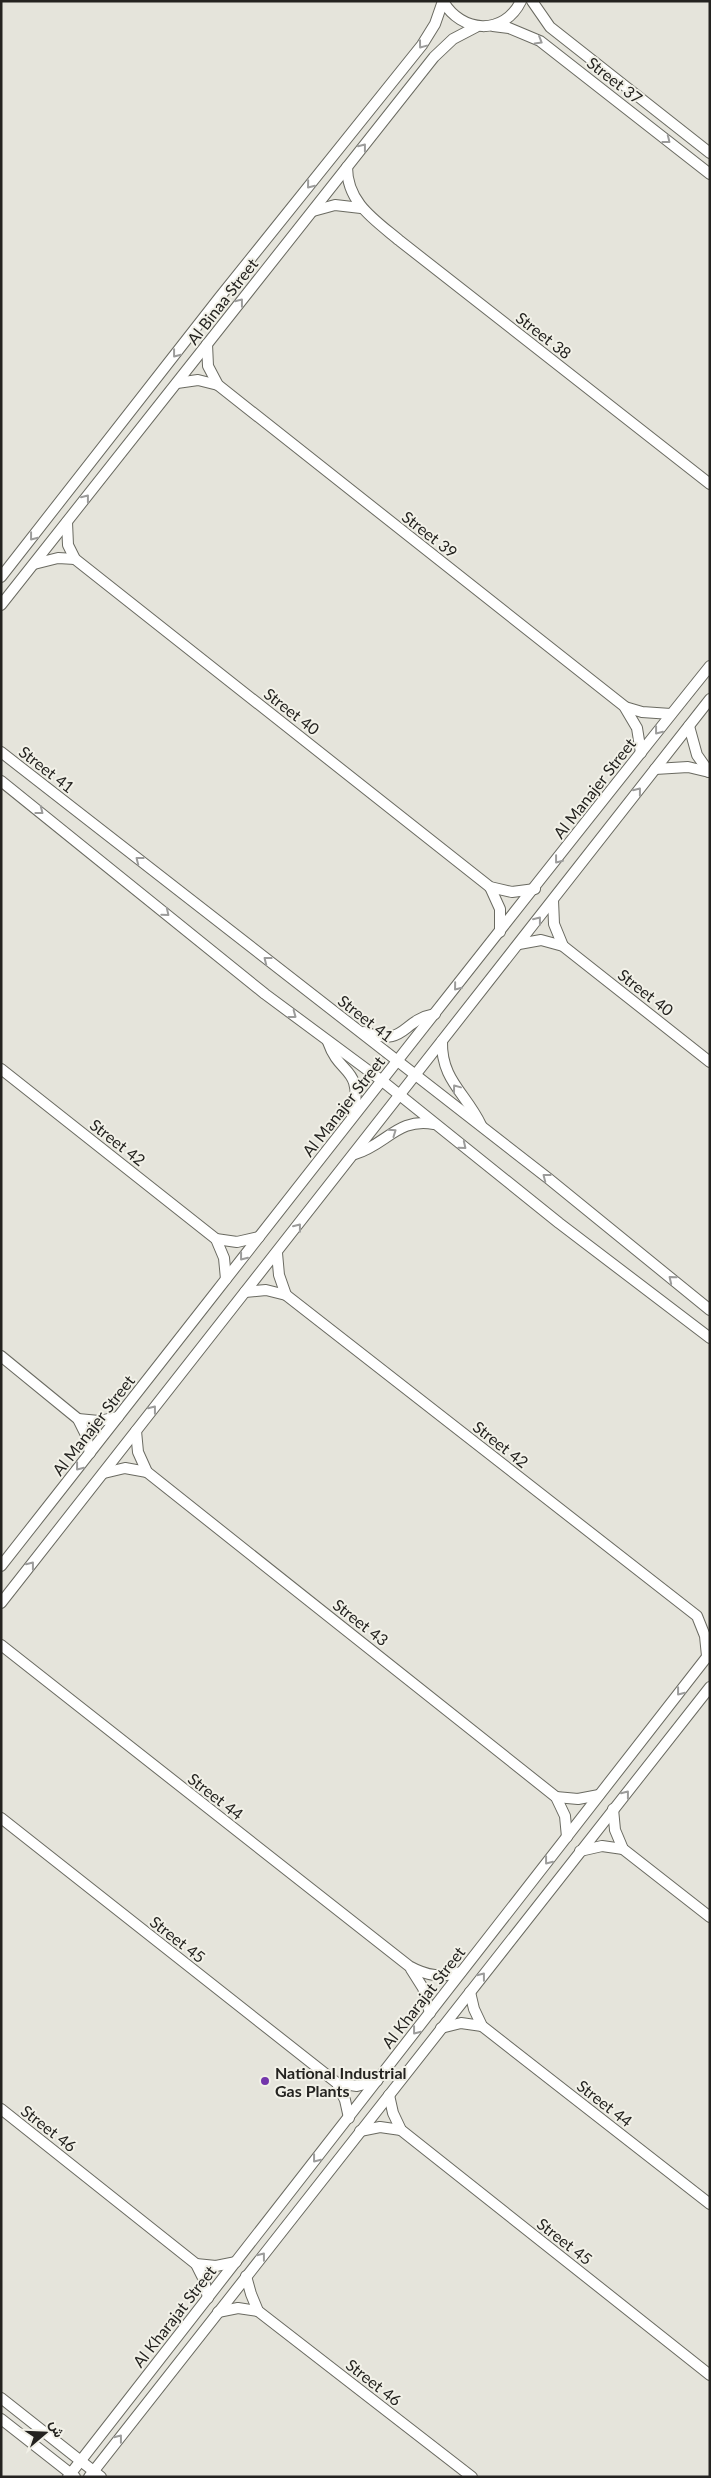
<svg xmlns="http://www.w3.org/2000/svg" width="711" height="2478" viewBox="0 0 711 2478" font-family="Lato,Vazirmatn,sans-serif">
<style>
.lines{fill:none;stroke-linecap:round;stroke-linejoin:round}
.minor-casing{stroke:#6a6a61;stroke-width:12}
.minor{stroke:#fff;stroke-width:10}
.oneway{stroke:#9c9c9b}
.poi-dot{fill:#7336ab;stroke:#f2f1e8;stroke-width:2}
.labels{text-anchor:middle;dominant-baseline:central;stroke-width:4;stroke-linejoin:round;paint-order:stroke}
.street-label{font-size:16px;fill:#242320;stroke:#f2f1e8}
.poi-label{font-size:16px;font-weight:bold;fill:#242320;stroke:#f2f1e8;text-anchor:start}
</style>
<rect width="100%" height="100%" fill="#e5e4db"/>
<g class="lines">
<g class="minor-casing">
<g id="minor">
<path d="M443,1C461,33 504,36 521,1"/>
<path d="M532,1L550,27L710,153"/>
<path d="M493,26L509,28L540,41L710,174"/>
<path d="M347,167C347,203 375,220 400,241L710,484"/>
<path d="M313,211L335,205L361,208"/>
<path d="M207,344L208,366L218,385L624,706L637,728L641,753"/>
<path d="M177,383L198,380L218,385"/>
<path d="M67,522L68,545L75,559L490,887L512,892L535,889"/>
<path d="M34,564L58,558L75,559"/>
<path d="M1,577L219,298L422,45L435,24L443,1"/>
<path d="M1,605L434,57L453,39L476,27"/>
<path d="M625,707L642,712L671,714"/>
<path d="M689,726L697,755L709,772"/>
<path d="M1,752L549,1179L710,1310"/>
<path d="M655,769L688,767L709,772"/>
<path d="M1,781L265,994L381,1080L559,1223L710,1338"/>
<path d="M490,887L500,909V932"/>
<path d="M553,900L554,924L563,946"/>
<path d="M519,944L541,940L563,946L710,1062"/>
<path d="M364,1032C408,1047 399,1021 435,1014"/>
<path d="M442,1041C441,1080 466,1093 481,1125"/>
<path d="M328,1042C340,1077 362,1065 354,1113"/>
<path d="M1,1069L216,1239L224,1258L226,1279"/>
<path d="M355,1154C386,1145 398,1117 434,1124"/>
<path d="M216,1239L237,1242L259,1237"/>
<path d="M277,1253L279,1275L286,1295"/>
<path d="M245,1292L266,1290L286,1295L697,1616L705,1636L707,1656"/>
<path d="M1,1356L78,1419L86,1435L90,1453"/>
<path d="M78,1419L99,1421L118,1417"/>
<path d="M136,1431L138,1452L147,1472L556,1797L565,1816L567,1837"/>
<path d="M104,1473L125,1468L147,1472"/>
<path d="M1,1566C237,1266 471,964 710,666"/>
<path d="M1,1603L710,699"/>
<path d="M1,1645L409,1966C427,1976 442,1978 461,1972"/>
<path d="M556,1797L578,1799L599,1795"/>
<path d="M613,1809L615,1830L623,1849L710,1917"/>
<path d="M1,1818L337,2083L345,2100L349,2118"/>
<path d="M580,1851L602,1846L623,1849"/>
<path d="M411,1969L423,1988L430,2013"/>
<path d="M470,1992L474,2009L482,2026L710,2204"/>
<path d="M441,2028L461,2023L482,2026"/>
<path d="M337,2083L357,2086L377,2081"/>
<path d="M389,2095L393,2113L401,2130L710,2375"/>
<path d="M1,2109L196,2264L204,2280L208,2298"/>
<path d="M360,2131L380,2127L401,2130"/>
<path d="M196,2264L216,2266L236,2262"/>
<path d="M246,2276L251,2294L258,2311L472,2477"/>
<path d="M218,2312L238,2308L258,2311"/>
<path d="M1,2398L101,2477"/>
<path d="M1,2419L75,2477"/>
<path d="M68,2477L710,1653"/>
<path d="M89,2477L710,1687"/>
</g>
</g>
<use href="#minor" class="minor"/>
</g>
<defs><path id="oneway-chevron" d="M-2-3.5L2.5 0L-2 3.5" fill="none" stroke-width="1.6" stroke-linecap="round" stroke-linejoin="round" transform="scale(1.25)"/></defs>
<g class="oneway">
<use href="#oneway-chevron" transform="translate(539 41) rotate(31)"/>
<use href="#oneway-chevron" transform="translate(422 45) rotate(127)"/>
<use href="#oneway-chevron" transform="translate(667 140) rotate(38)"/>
<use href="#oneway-chevron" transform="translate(363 147) rotate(-52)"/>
<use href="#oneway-chevron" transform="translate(310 185) rotate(129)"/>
<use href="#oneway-chevron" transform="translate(240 302) rotate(-52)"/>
<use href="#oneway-chevron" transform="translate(176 354) rotate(128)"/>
<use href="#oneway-chevron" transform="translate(86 498) rotate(-52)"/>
<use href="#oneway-chevron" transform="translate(33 537) rotate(128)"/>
<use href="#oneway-chevron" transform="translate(658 731) rotate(128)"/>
<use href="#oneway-chevron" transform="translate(638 791) rotate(-52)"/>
<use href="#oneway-chevron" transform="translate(40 811) rotate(38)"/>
<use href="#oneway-chevron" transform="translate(139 860) rotate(-142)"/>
<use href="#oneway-chevron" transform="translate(558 860) rotate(128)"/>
<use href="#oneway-chevron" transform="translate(166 913) rotate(39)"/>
<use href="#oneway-chevron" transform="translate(538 920) rotate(-52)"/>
<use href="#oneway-chevron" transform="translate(267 960) rotate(-142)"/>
<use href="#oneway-chevron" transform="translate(457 987) rotate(129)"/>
<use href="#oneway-chevron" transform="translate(293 1015) rotate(37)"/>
<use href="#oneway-chevron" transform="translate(456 1088) rotate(-127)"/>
<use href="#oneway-chevron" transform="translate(393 1132) rotate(-35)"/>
<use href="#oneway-chevron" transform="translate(463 1146) rotate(39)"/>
<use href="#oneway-chevron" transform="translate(546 1177) rotate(-142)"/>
<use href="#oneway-chevron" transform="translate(298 1227) rotate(-52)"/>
<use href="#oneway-chevron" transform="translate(243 1257) rotate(128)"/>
<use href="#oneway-chevron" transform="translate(672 1279) rotate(-141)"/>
<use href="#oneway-chevron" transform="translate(153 1409) rotate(-52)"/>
<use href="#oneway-chevron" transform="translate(79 1467) rotate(128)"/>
<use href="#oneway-chevron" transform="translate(31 1565) rotate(-52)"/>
<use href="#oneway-chevron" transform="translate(680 1692) rotate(128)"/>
<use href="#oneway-chevron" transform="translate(626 1794) rotate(-52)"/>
<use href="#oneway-chevron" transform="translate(548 1861) rotate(128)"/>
<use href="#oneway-chevron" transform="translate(482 1976) rotate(-52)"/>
<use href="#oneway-chevron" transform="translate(416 2031) rotate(128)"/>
<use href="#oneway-chevron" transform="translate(316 2159) rotate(128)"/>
<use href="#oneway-chevron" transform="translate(262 2256) rotate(-52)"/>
<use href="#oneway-chevron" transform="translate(119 2438) rotate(-52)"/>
</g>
<circle class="poi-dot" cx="265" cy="2081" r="5"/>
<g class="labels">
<g class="street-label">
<text transform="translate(615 80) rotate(38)">Street 37</text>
<text transform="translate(222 301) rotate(-52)">Al Binaa Street</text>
<text transform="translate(544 335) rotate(38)">Street 38</text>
<text transform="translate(430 534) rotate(38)">Street 39</text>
<text transform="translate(292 711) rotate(38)">Street 40</text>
<text transform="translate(47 769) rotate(38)">Street 41</text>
<text transform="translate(594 788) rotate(-52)">Al Manajer Street</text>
<text transform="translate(646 992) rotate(38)">Street 40</text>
<text transform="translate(366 1018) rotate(38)">Street 41</text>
<text transform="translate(343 1106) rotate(-52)">Al Manajer Street</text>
<text transform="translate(118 1142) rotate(38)">Street 42</text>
<text transform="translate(93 1425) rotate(-52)">Al Manajer Street</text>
<text transform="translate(501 1444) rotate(38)">Street 42</text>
<text transform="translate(361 1622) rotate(38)">Street 43</text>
<text transform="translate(216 1796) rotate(38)">Street 44</text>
<text transform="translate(178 1939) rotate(38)">Street 45</text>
<text transform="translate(423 1997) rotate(-52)">Al Kharajat Street</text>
<text transform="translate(605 2103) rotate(38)">Street 44</text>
<text transform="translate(49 2128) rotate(38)">Street 46</text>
<text transform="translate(565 2241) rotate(38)">Street 45</text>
<text transform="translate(174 2316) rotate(-52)">Al Kharajat Street</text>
<text transform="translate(374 2382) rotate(38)">Street 46</text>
</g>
<g class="poi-label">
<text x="275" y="2072">National Industrial<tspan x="275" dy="18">Gas Plants</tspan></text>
</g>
</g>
<rect width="711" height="2478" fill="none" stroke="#242320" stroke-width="5"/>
<g transform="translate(45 2433) rotate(71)" stroke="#f2f1e8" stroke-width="4" paint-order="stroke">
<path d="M0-4L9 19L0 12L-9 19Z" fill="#242320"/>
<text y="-8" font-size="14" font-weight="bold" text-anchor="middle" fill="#242320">ش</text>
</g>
</svg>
